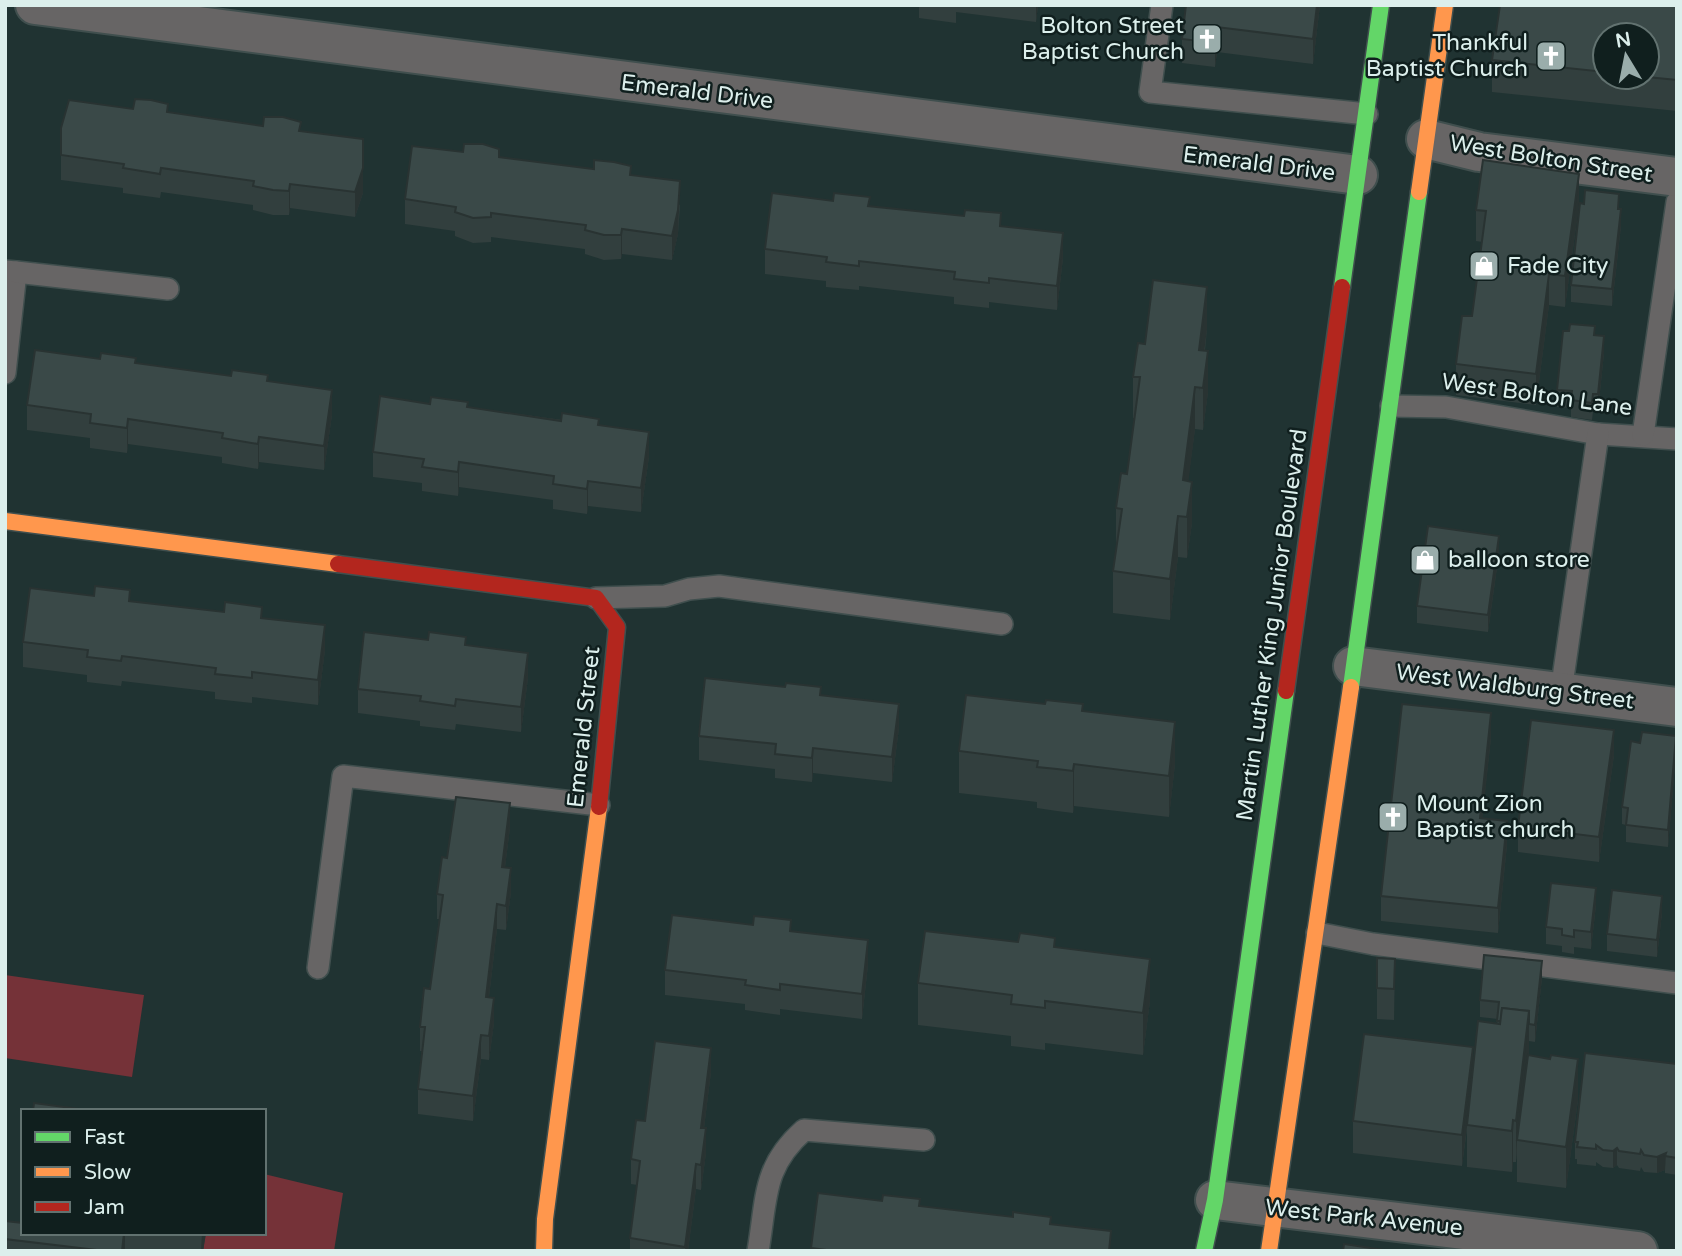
<svg xmlns="http://www.w3.org/2000/svg" width="1682" height="1256" viewBox="0 0 1682 1256" font-family="'Varela Round',sans-serif">
<style>
.green{fill:#753238}
.lines{fill:none;stroke-linecap:round;stroke-linejoin:round}
.lane-casing{stroke:#404f4e;stroke-width:24}
.street-casing{stroke:#404f4e;stroke-width:42}
.fast-casing{stroke:#404f4e;stroke-width:19}
.slow-casing{stroke:#404f4e;stroke-width:19}
.jam-casing{stroke:#404f4e;stroke-width:19}
.lane{stroke:#676565;stroke-width:21}
.street{stroke:#676565;stroke-width:38}
.fast{stroke:#63d668;stroke-width:16}
.slow{stroke:#ff974d;stroke-width:16}
.jam{stroke:#b3261e;stroke-width:16}
.wall{fill:#323f3e;fill-rule:evenodd}
.shaded-wall{fill:#293332}
.building{fill:#3a4948;stroke:#293332;stroke-width:2}
.labels{text-anchor:middle;dominant-baseline:central;stroke-width:5;stroke-linejoin:round;paint-order:stroke}
.poi-label{font-size:23px;fill:#dcefec;stroke:#101f1e;text-anchor:start}
.street-label{font-size:23px;fill:#dcefec;stroke:#101f1e}
</style>
<rect width="100%" height="100%" fill="#203332"/>
<g class="green">
<path d="M5,975L144,995L132,1077L5,1058Z"/>
<path d="M264,1174L343,1193L334,1251H203L205,1233H264Z"/>
</g>
<g class="lines">
<g class="lane-casing">
<g id="lane">
<path d="M1162,5L1150,92L1367,114"/>
<path d="M5,271L16,272L5,373"/>
<path d="M16,272L168,289"/>
<path d="M1391,406L1446,407L1598,434L1677,439"/>
<path d="M1643,435L1677,202"/>
<path d="M596,598L665,596L689,589L719,586L1002,624"/>
<path d="M1561,692L1598,434"/>
<path d="M1317,933L1373,944L1677,983"/>
<path d="M318,968L343,776L599,805"/>
<path d="M758,1251C767,1199 762,1167 804,1130L924,1140"/>
</g>
</g>
<g class="street-casing">
<g id="street">
<path d="M35,5L1358,175"/>
<path d="M1426,139L1479,152L1677,177"/>
<path d="M1353,666L1677,707"/>
<path d="M1215,1200L1638,1251"/>
</g>
</g>
<g class="fast-casing">
<g id="fast">
<path d="M1342,287L1381,5"/>
<path d="M1351,687L1419,192"/>
<path d="M1204,1251L1215,1200L1286,691"/>
</g>
</g>
<g class="slow-casing">
<g id="slow">
<path d="M1419,192L1445,5"/>
<path d="M5,521L338,564"/>
<path d="M544,1251L545,1219L599,807"/>
<path d="M1269,1251L1351,687"/>
</g>
</g>
<g class="jam-casing">
<g id="jam">
<path d="M338,564L596,598L617,627L599,807"/>
<path d="M1286,691L1342,287"/>
</g>
</g>
<use href="#lane" class="lane"/>
<use href="#street" class="street"/>
<use href="#fast" class="fast"/>
<use href="#slow" class="slow"/>
<use href="#jam" class="jam"/>
</g>
<g class="wall">
<path d="M912,5H1038L1036,22L956,12V23L919,18V6Z"/>
<path d="M1186,5H1320L1313,64L1217,52L1215,67L1182,63V39Z"/>
<path d="M1677,5V111L1492,92V60ZM1605,35L1647,77H1605Z"/>
<path d="M133,109L363,139V193L355,217L290,208L289,215H273L253,210V205L161,192L160,198L123,193V188L61,180V128Z"/>
<path d="M499,157L631,175L680,205L678,234L672,260L622,254L621,259L604,260L585,254V249L491,237V242L473,243L455,236V231L405,224V199Z"/>
<path d="M1579,205L1565,307L1549,305L1536,405L1456,395V364L1472,316L1482,242L1476,241V210Z"/>
<path d="M870,206L1001,226L1063,258L1057,310L989,302V308L954,304V297L859,286V290L826,287V281L765,274V249Z"/>
<path d="M1619,209L1621,226L1612,306L1571,302V285Z"/>
<path d="M1207,329L1205,350L1208,392L1203,430L1195,429L1188,481L1192,523L1187,558L1178,557L1170,620L1113,613V571L1116,548V508L1127,474L1135,418H1133V377L1145,344Z"/>
<path d="M1595,335L1604,353L1598,411H1593L1592,420L1571,417V408L1557,407V390Z"/>
<path d="M100,359L268,381L332,415L324,470L259,462L258,469L222,463V457L128,444L127,453L90,448V438L27,430V405Z"/>
<path d="M430,404L468,407L599,425L649,457L641,512L588,506L587,514L553,509V500L459,487L458,496L422,491V483L373,477V452Z"/>
<path d="M1499,553L1488,632L1417,623V606Z"/>
<path d="M130,601L262,618L325,650L318,705L252,697V703L215,699V692L122,681L121,686L87,682V675L23,667V642Z"/>
<path d="M466,645L528,678L521,732L456,724L455,730L420,726V721L358,713V689Z"/>
<path d="M821,695L899,728L892,782L813,773L812,782L775,778V769L699,760V736Z"/>
<path d="M1491,738L1482,818L1507,845L1498,933L1381,921V896Z"/>
<path d="M959,751L1175,764L1169,817L1074,806L1073,813L1057,811L1037,808V802L959,793Z"/>
<path d="M1676,753L1668,847L1626,842V825L1622,824V807Z"/>
<path d="M1614,755L1599,862L1518,852V827Z"/>
<path d="M510,828L505,867L511,892L506,930L497,929L489,997L494,1023L489,1060L481,1059L473,1121L418,1114V1089L422,1051H420V1027L430,989L439,919H437V894L447,858Z"/>
<path d="M1596,905L1591,949L1574,947V954L1562,952V946L1546,944V927Z"/>
<path d="M1662,913L1657,957L1607,951V934Z"/>
<path d="M791,931L868,965L862,1019L780,1009V1015L745,1010V1004L665,995V970Z"/>
<path d="M1055,948L1150,1001L1143,1055L1045,1043V1050L1011,1046V1036L918,1025V983Z"/>
<path d="M1377,958L1395,959L1394,1020L1377,1019Z"/>
<path d="M1542,978L1535,1042L1529,1041V1056L1578,1100L1566,1188L1517,1182V1152L1516,1162H1513L1512,1172L1467,1167V1129L1462,1166L1353,1153V1121L1473,1066L1497,1024L1498,1019L1480,1017V1000Z"/>
<path d="M1677,1064V1175L1665,1173V1170L1657,1173L1644,1172L1641,1167L1640,1171L1619,1168L1617,1165L1613,1168L1603,1167L1596,1162V1166L1577,1164V1159H1575V1142Z"/>
<path d="M711,1072L704,1128L706,1153L701,1190L696,1189L688,1251H630V1238L637,1185L631,1184V1159L645,1121Z"/>
<path d="M818,1193L1051,1224L1111,1251H811Z"/>
<path d="M23,1200V1233H206L203,1251H5V1221L21,1223Z"/>
</g>
<g class="shaded-wall">
<path d="M1036,5H1038L1036,22Z"/>
<path d="M1317,5H1320L1313,64V39Z"/>
<path d="M1217,27V52L1215,67V43Z"/>
<path d="M363,168V193L355,217V192Z"/>
<path d="M1579,174V205L1565,307V276Z"/>
<path d="M680,181L678,234L672,260V236Z"/>
<path d="M290,184V208L289,215V191Z"/>
<path d="M1621,209V226L1612,306V289Z"/>
<path d="M622,229V254L621,259V235Z"/>
<path d="M1063,233V258L1057,310V286Z"/>
<path d="M1549,274V305L1536,405V374Z"/>
<path d="M1207,287V329L1199,391V350Z"/>
<path d="M1604,336V353L1598,411V394Z"/>
<path d="M1208,351V392L1203,430V388Z"/>
<path d="M1195,387V429L1184,516L1183,480Z"/>
<path d="M332,390V415L324,470V446Z"/>
<path d="M128,419V444L127,453V428Z"/>
<path d="M649,432V457L641,512V488Z"/>
<path d="M259,437V462L258,469V444Z"/>
<path d="M459,462V487L458,496V472Z"/>
<path d="M588,481V506L587,514V489Z"/>
<path d="M1192,482V523L1187,558V517Z"/>
<path d="M1178,516V557L1170,620V579Z"/>
<path d="M1499,536V553L1488,632V615Z"/>
<path d="M325,625V650L318,705V680Z"/>
<path d="M528,653V678L521,732V707Z"/>
<path d="M899,704V728L892,782V757Z"/>
<path d="M1491,713V738L1480,842V818Z"/>
<path d="M1175,722V764L1169,817V776Z"/>
<path d="M1614,730V755L1599,862V837Z"/>
<path d="M1676,736V753L1668,847V830Z"/>
<path d="M813,748V773L812,782V758Z"/>
<path d="M1074,764V806L1073,813V771Z"/>
<path d="M510,803V828L502,891V867Z"/>
<path d="M1507,821V845L1498,933V908Z"/>
<path d="M511,868V892L506,930V906Z"/>
<path d="M1596,888V905L1591,949V932Z"/>
<path d="M1662,896V913L1657,957V940Z"/>
<path d="M497,904V929L486,1022V997Z"/>
<path d="M868,940V965L862,1019V994Z"/>
<path d="M1150,959V1001L1143,1055V1013Z"/>
<path d="M1542,961V978L1535,1042V1025Z"/>
<path d="M494,998V1023L489,1060V1036Z"/>
<path d="M1529,1011V1053L1519,1141L1517,1140L1516,1162V1121Z"/>
<path d="M481,1035V1059L473,1121V1096Z"/>
<path d="M1473,1047V1079L1462,1166V1135Z"/>
<path d="M711,1048V1072L701,1152V1128Z"/>
<path d="M1578,1059V1100L1566,1188V1147Z"/>
<path d="M1513,1120V1162L1512,1172V1131Z"/>
<path d="M706,1128V1153L701,1190V1165Z"/>
<path d="M1617,1148V1165L1613,1168V1151Z"/>
<path d="M1666,1153L1665,1170L1657,1173V1157Z"/>
<path d="M696,1164V1189L688,1251H685Z"/>
<path d="M124,1233H125V1251H122Z"/>
<path d="M202,1233H206L203,1251H201Z"/>
</g>
<g class="building">
<path d="M1186,5H1317L1313,39L1217,27L1215,43L1182,39Z"/>
<path d="M1500,5H1677V80L1647,77V35H1605V72L1492,60Z"/>
<path d="M135,99L151,100L168,104L167,112L263,126L264,117H283L301,122L299,131L363,139V168L355,192L290,184L289,191L273,190L253,186L254,181L161,168L160,174L123,168L124,164L61,155V128L69,100L133,109Z"/>
<path d="M464,144H483L499,149V157L594,169V160L614,162L631,166L630,175L680,181L678,210L672,236L622,229L621,235H604L585,230L586,225L491,213V217L473,218L455,212L456,207L405,199L412,146L463,152Z"/>
<path d="M1483,160L1579,174L1565,276L1549,274L1536,374L1456,364L1462,316H1472L1486,211L1476,210Z"/>
<path d="M1585,190L1619,194L1618,209H1621L1612,289L1571,285L1580,203L1584,204Z"/>
<path d="M772,193L833,201L834,193L870,197L868,206L964,216L965,210L1001,213L1000,226L1063,233L1057,286L989,278V283L954,279L955,272L859,261V266L826,262L827,257L765,249Z"/>
<path d="M1153,280L1207,287L1199,350L1208,351L1203,388L1195,387L1183,480L1192,482L1187,517L1178,516L1170,579L1113,571L1122,509L1116,508L1121,473L1127,474L1140,377H1133L1138,343L1145,344Z"/>
<path d="M1570,324L1595,326L1594,335L1604,336L1598,394H1593L1592,403L1571,400L1572,391L1557,390L1563,331H1569Z"/>
<path d="M35,350L100,359L101,353L136,358L135,363L231,376L232,370L268,375L267,381L332,390L324,446L259,437L258,444L222,438L223,433L128,419L127,428L90,423L91,414L27,405Z"/>
<path d="M380,396L430,404L431,397L468,402L467,407L561,421L562,413L599,419L598,425L649,432L641,488L588,481L587,489L553,484L554,476L459,462L458,472L422,467L424,459L373,452Z"/>
<path d="M1428,526L1499,536L1488,615L1417,606Z"/>
<path d="M95,586L130,590L129,601L224,612L225,602L262,607L261,618L325,625L318,680L252,672V678L215,674L216,668L122,656L121,661L87,657L88,650L23,642L30,588L94,596Z"/>
<path d="M364,632L428,640L429,632L466,637L465,645L528,653L521,707L456,699L455,706L420,701L421,696L358,689Z"/>
<path d="M705,678L785,687L786,683L821,687L820,695L899,704L892,757L813,748L812,758L793,756L775,754L776,744L699,736Z"/>
<path d="M966,695L1045,704L1046,700L1083,704L1082,711L1175,722L1169,776L1074,764L1073,771L1057,769L1037,767L1038,761L959,751Z"/>
<path d="M1402,704L1491,713L1480,818L1507,821L1498,908L1381,896Z"/>
<path d="M1531,720L1614,730L1599,837L1518,827Z"/>
<path d="M1642,732L1676,736L1668,830L1626,825L1628,808L1622,807L1631,741L1640,743Z"/>
<path d="M456,797L510,803L502,867L511,868L506,906L497,904L486,997L494,998L489,1036L481,1035L473,1096L418,1089L425,1027H420L424,988L430,989L443,895L437,894L442,857L447,858Z"/>
<path d="M1551,883L1596,888L1591,932L1574,930V937L1562,935V929L1546,927Z"/>
<path d="M1612,890L1662,896L1657,940L1607,934Z"/>
<path d="M672,915L753,925L754,916L791,920L790,931L868,940L862,994L780,984V990L745,985L746,980L665,970Z"/>
<path d="M925,931L1018,942L1020,933L1035,935L1055,938L1054,947L1150,959L1143,1013L1045,1001V1008L1011,1004L1012,995L918,983Z"/>
<path d="M1484,955L1542,961L1535,1025L1529,1024V1011L1502,1008L1501,1021H1497L1499,1002L1480,1000Z"/>
<path d="M1377,958L1395,959L1394,989L1377,988Z"/>
<path d="M1502,1008L1529,1011L1516,1121L1513,1120L1512,1131L1467,1125L1478,1021L1500,1024Z"/>
<path d="M1364,1034L1473,1047L1462,1135L1353,1121Z"/>
<path d="M655,1041L711,1048L701,1128H706L701,1165L696,1164L685,1247L630,1238L640,1161L631,1159L636,1120L645,1121Z"/>
<path d="M1585,1053L1677,1064V1158L1665,1156L1666,1153L1657,1157L1644,1155L1641,1150L1640,1154L1619,1151L1617,1148L1613,1151L1603,1150L1596,1145V1149L1577,1147L1578,1142H1575Z"/>
<path d="M1528,1055L1550,1059L1551,1055L1578,1059L1566,1147L1517,1140Z"/>
<path d="M34,1103L94,1111H33Z"/>
<path d="M818,1193L882,1201L883,1195L920,1199L919,1206L1013,1217V1212L1051,1217L1050,1224L1111,1231L1109,1251H834L811,1248Z"/>
<path d="M5,1221L23,1223V1233H124L122,1251H105L5,1239Z"/>
<path d="M185,1233H202L201,1235Z"/>
<path d="M1344,1244L1391,1251H1343Z"/>
</g>
<defs>
<g id="church-square" transform="scale(1.575)"><rect x="-9" y="-9" width="18" height="18" rx="4" fill="#9aadab" stroke="#101f1e"/><path d="M-1.2-6h2.4v3.5h3.3v2.4h-3.3V6h-2.4V-.1h-3.3v-2.4h3.3Z" fill="#fff"/></g>
<g id="shop-square" transform="scale(1.575)"><rect x="-9" y="-9" width="18" height="18" rx="4" fill="#9aadab" stroke="#101f1e"/><path d="M-5-2.5h2.3a2.7 3.5 0 0 1 5.4 0H5L5.5 6h-11ZM-1.5-2.5h3a1.5 2.3 0 0 0-3 0Z" fill="#fff"/></g>
</defs>
<g fill-rule="evenodd">
<use href="#church-square" x="1207" y="39"/>
<use href="#church-square" x="1551" y="56"/>
<use href="#shop-square" x="1484" y="266"/>
<use href="#shop-square" x="1425" y="560"/>
<use href="#church-square" x="1393" y="817"/>
</g>
<g class="labels">
<g class="poi-label">
<text x="1184" y="26" text-anchor="end">Bolton Street<tspan x="1184" dy="26">Baptist Church</tspan></text>
<text x="1528" y="43" text-anchor="end">Thankful<tspan x="1528" dy="26">Baptist Church</tspan></text>
<text x="1507" y="266">Fade City</text>
<text x="1448" y="560">balloon store</text>
<text x="1416" y="804">Mount Zion<tspan x="1416" dy="26">Baptist church</tspan></text>
</g>
<g class="street-label">
<text transform="translate(697 92) rotate(7)">Emerald Drive</text>
<text transform="translate(1551 159) rotate(9)">West Bolton Street</text>
<text transform="translate(1259 164) rotate(7)">Emerald Drive</text>
<text transform="translate(1537 395) rotate(8)">West Bolton Lane</text>
<text transform="translate(1272 625) rotate(-82)">Martin Luther King Junior Boulevard</text>
<text transform="translate(1515 687) rotate(7)">West Waldburg Street</text>
<text transform="translate(584 727) rotate(-84)">Emerald Street</text>
<text transform="translate(1364 1218) rotate(6)">West Park Avenue</text>
</g>
</g>
<rect width="1682" height="1256" fill="none" stroke="#dcefec" stroke-width="14"/>
<rect x="21" y="1109" width="245" height="126" fill="#101f1e" stroke="#627270" stroke-width="2"/>
<rect x="35" y="1132" width="35" height="10" fill="#63d668" stroke="#627270" stroke-width="2"/>
<text x="84" y="1144" font-size="21" fill="#dcefec">Fast</text>
<rect x="35" y="1167" width="35" height="10" fill="#ff974d" stroke="#627270" stroke-width="2"/>
<text x="84" y="1179" font-size="21" fill="#dcefec">Slow</text>
<rect x="35" y="1202" width="35" height="10" fill="#b3261e" stroke="#627270" stroke-width="2"/>
<text x="84" y="1214" font-size="21" fill="#dcefec">Jam</text>
<g transform="translate(1626 56) rotate(350)"><circle r="33" fill="#101f1e" stroke="#627270" stroke-width="2"/>
<path d="M0-5L12 26L0 18L-12 26Z" fill="#9aadab"/>
<text y="-10" font-size="19" font-weight="bold" text-anchor="middle" fill="#dcefec">N</text>
</g>
</svg>
